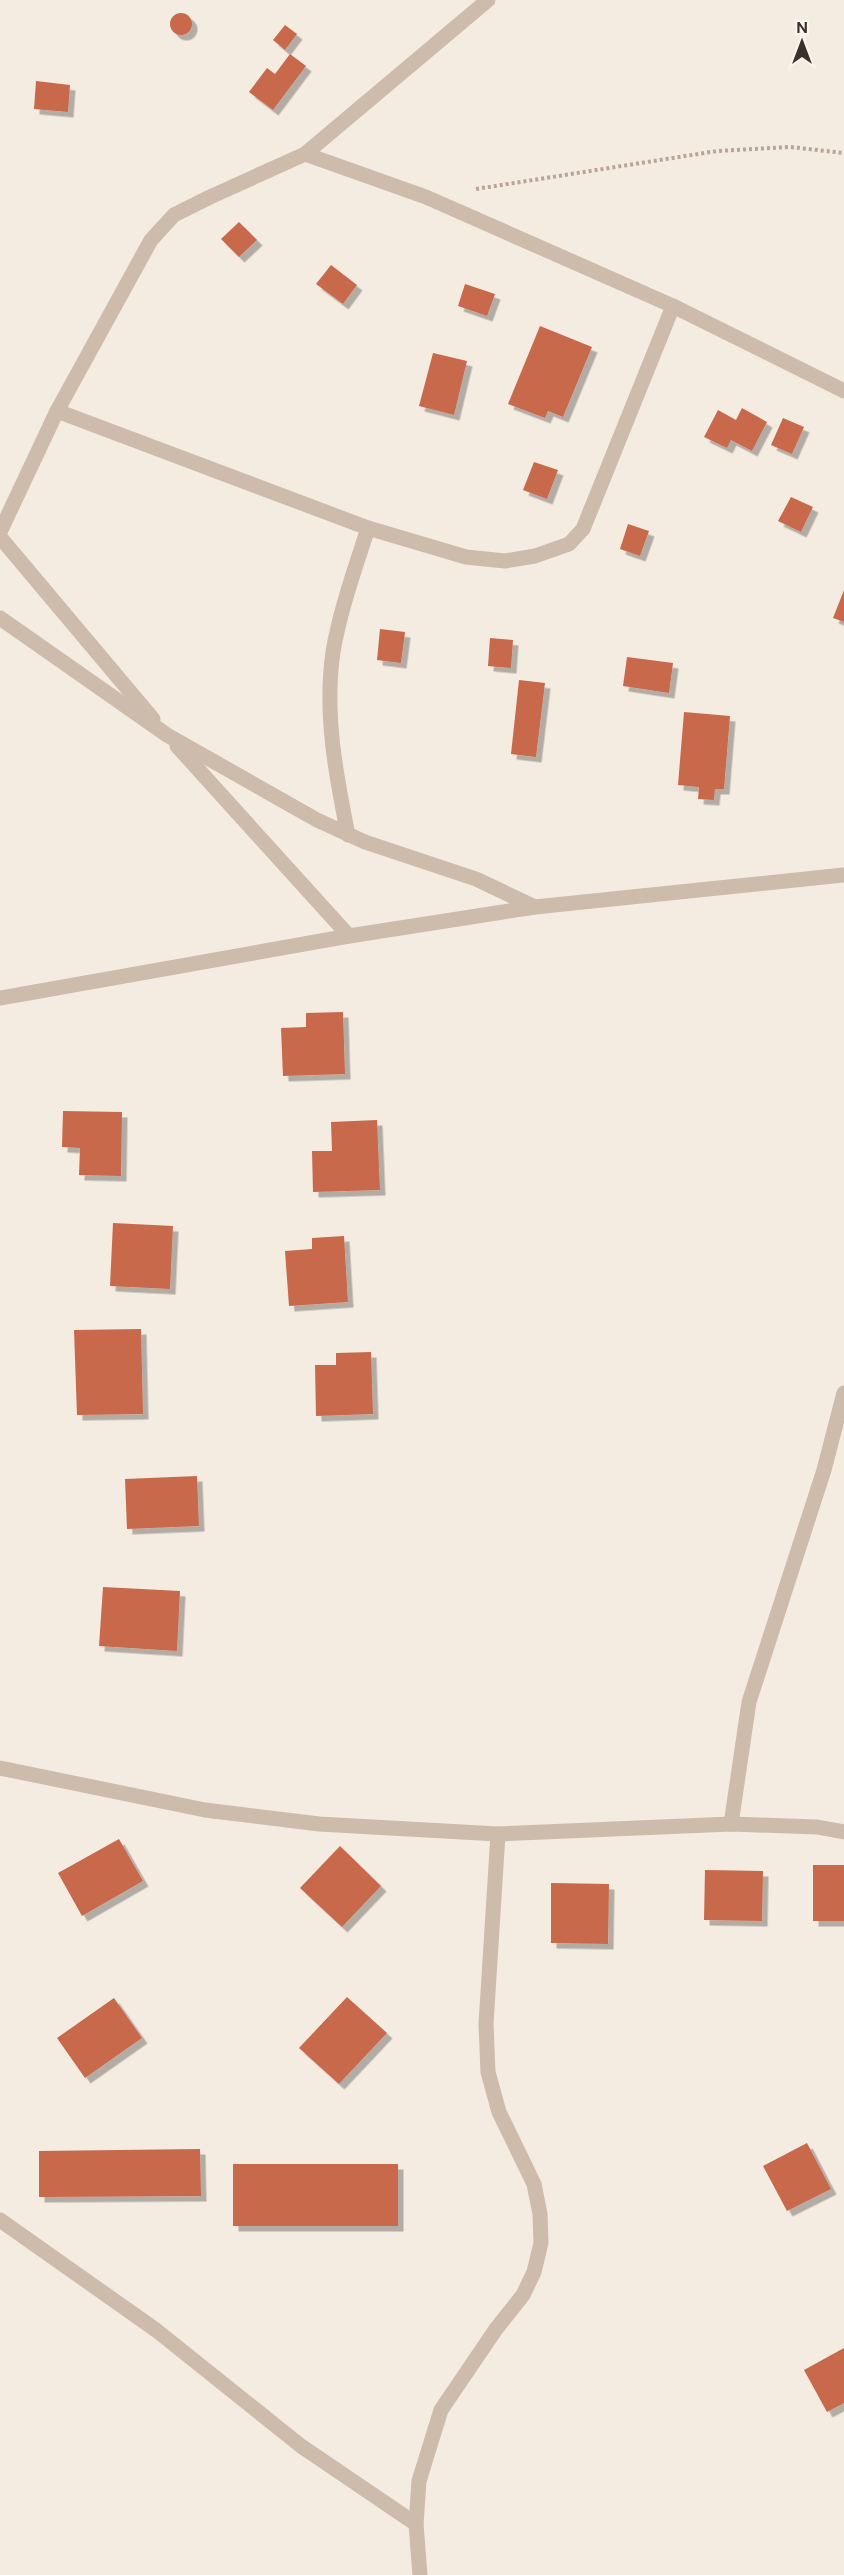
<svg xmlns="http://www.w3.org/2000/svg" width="844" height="2575" viewBox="0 0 844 2575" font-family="'DM Sans',sans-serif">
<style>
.building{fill:#c8694b;filter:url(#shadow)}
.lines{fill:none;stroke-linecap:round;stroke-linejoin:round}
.path{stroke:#b9a596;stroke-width:4;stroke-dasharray:3 3;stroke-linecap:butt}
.street{stroke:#cdbbac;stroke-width:15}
</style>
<defs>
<filter id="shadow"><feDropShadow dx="5.5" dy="5.5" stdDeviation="0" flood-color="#0004"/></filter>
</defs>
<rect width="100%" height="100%" fill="#f4ebe1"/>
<g class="building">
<circle cx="181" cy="24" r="11"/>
<path d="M285,25L297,34L285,50L273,40Z"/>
<path d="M290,54L306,66L273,110L249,92L267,68L275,74Z"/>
<path d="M36,81L70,85L68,112L34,109Z"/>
<path d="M239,222L257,240L239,257L221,239Z"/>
<path d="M331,265L357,285L343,304L316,284Z"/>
<path d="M465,284L495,294L487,316L458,306Z"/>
<path d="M540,326L592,347L563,417L548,411L545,418L508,404Z"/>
<path d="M433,353L467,361L454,415L419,406Z"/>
<path d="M742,408L767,422L752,451L731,440L727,448L704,437L718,410L736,420Z"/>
<path d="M783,418L804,427L792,454L771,445Z"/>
<path d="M534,462L558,470L547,499L523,490Z"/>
<path d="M791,497L813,507L801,532L778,521Z"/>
<path d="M628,524L649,531L640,556L620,549Z"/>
<path d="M844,590V622L833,618Z"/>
<path d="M380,629L405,632L401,663L377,660Z"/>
<path d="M490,638L513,640L511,668L488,666Z"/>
<path d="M627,657L673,663L669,693L623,686Z"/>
<path d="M519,680L545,683L536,757L511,754Z"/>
<path d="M684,712L730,716L724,789H715L714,800L698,799L699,787L678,785Z"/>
<path d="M343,1012L345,1074L283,1076L281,1028L306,1027V1013Z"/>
<path d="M63,1111L122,1112L121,1176L79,1175L80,1148L62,1147Z"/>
<path d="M377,1120L380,1190L313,1192L312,1151H332L331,1122Z"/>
<path d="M113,1223L173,1226L170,1289L110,1286Z"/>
<path d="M344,1236L348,1302L289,1306L285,1251L312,1249V1238Z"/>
<path d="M141,1329L143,1414L77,1415L74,1330Z"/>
<path d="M371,1352L373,1414L316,1416L315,1365H336V1353Z"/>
<path d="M197,1476L199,1526L127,1529L125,1479Z"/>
<path d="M103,1587L180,1591L177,1651L99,1646Z"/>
<path d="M119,1839L143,1881L82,1916L58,1873Z"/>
<path d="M340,1846L381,1886L342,1927L300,1888Z"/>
<rect x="813" y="1865" width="31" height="56"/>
<path d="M705,1870L763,1871L762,1921L704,1920Z"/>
<path d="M551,1883L609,1884L608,1944L551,1943Z"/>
<path d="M347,1997L387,2033L339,2084L299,2048Z"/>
<path d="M114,1998L142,2038L85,2078L57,2038Z"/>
<path d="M807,2143L831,2189L787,2211L763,2166Z"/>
<path d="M200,2149L201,2196L39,2197V2151Z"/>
<rect x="233" y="2164" width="165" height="62"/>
<path d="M844,2348V2403L827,2412L804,2370Z"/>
</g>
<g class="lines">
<path class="path" d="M476,189L717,151L790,147L844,153"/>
<g class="street">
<path d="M305,154L426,197L673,306L844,391"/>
<path d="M57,411L368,528L466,557L505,561L535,556L569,544L583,529L673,306"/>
<path d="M0,532L57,411L151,240L174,215L210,197L305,154L488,0"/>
<path d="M0,537L153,719"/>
<path d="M0,618L167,735L317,820L365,842L476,879L535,907"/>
<path d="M177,746L349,936"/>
<path d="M348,835C336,775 324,714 333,652C340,610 355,569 368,528"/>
<path d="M0,998L349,936L535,907L844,875"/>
<path d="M0,1768L205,1810L319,1824L498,1834L731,1824L817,1827L844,1832"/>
<path d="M731,1824L749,1702L824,1470L844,1393"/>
<path d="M0,2220L156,2330L301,2446L416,2524"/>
<path d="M420,2575L416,2524L419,2481L441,2410L496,2329L523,2295L534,2272L541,2243L540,2214L534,2184L499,2112L488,2072L486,2024L498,1834"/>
</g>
</g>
<g transform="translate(802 42)" stroke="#fbf5ee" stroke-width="4.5" paint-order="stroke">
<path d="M0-4.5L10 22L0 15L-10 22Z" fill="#3b302b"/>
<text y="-9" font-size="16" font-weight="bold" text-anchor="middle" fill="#3b302b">N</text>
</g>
</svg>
